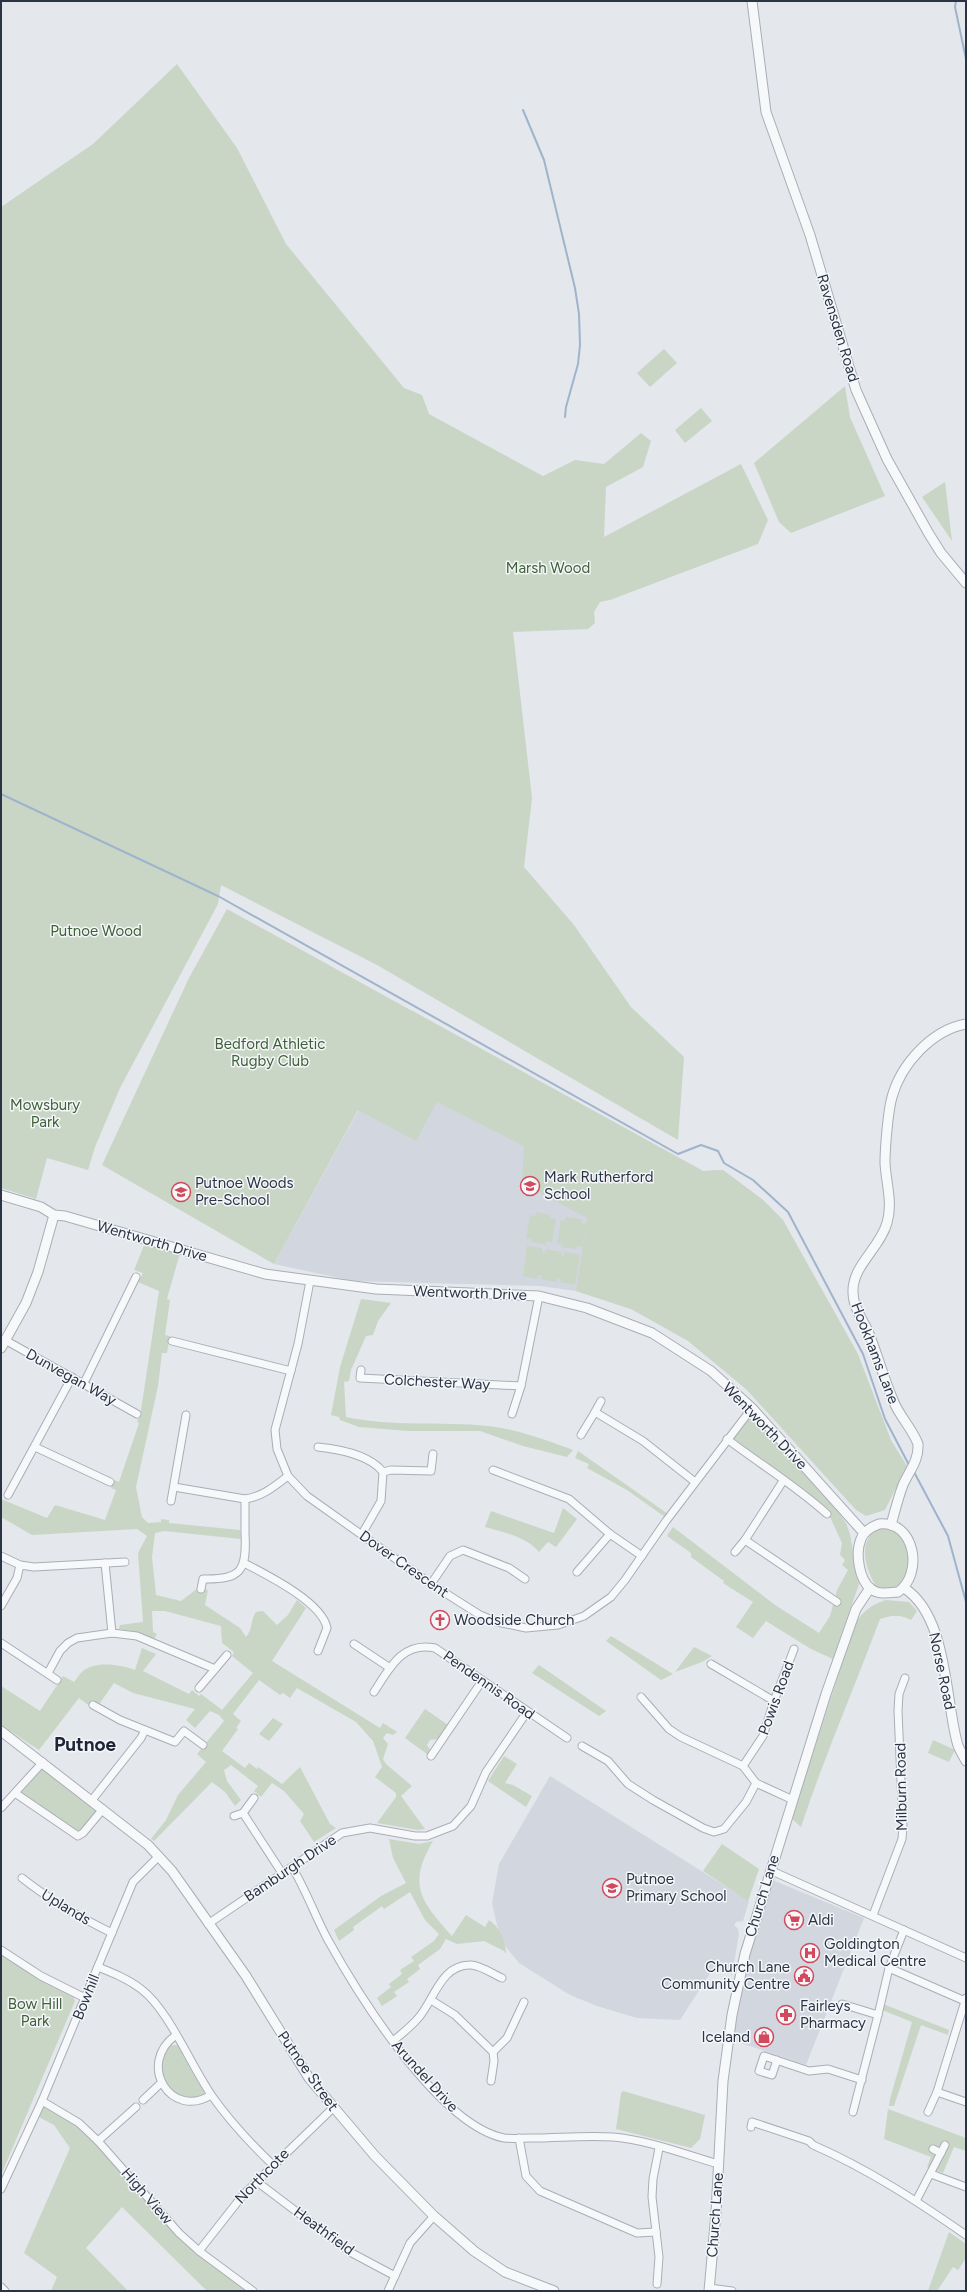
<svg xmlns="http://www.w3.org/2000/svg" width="967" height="2292" viewBox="0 0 967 2292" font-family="Figtree,sans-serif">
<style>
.built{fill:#d2d6de}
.green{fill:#c9d6c5}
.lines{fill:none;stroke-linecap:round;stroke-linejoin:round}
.stream{stroke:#9fb4cc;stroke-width:2}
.minor-casing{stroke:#a9aeb7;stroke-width:9}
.tertiary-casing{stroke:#a9aeb7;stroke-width:11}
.minor{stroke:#f7f8fa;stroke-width:7}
.tertiary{stroke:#f7f8fa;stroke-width:9}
.labels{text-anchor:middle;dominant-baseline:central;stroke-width:3;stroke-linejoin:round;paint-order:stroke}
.street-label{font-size:15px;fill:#2b3445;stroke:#f4f6f9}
.park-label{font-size:15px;fill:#3f6138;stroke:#f4f6f9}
.poi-label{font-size:15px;fill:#2b3445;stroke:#f4f6f9;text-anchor:start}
.district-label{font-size:19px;font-weight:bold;fill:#1d2536;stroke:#f4f6f9}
</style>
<rect width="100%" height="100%" fill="#e4e7ec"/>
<g class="built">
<path d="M413,1011L703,1171L723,1170L763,1200L783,1220L746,1389L688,1340L631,1309L576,1291L540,1286L353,1281L274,1264Z"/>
<path d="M550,1776L749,1901L743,1921L736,1922L734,1925L738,1929L739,1934L732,1975L714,1967L680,2020L637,2018L597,2006L570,1995L519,1963L506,1947L497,1925L492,1903L499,1864Z"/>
<path d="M770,1879L864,1918L806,2065L732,2040L748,1956Z"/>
</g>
<g class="green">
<path d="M177,64L237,148L286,244L404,388L422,395L429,414L543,476L575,460L604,464L641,433L651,441L643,467L606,487L604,537L741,464L768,520L758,544L610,600L600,602L594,612L595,623L588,629L513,632L532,798L524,867L574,925L631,1007L684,1057L678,1140L377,965L221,885L218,904L120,1088L95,1147L88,1170L47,1158L36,1199L1,1188V207L93,144Z"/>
<path d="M664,349L677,363L650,387L637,373Z"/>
<path d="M845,386L850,417L885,496L791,533L779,522L754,463Z"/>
<path d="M701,408L712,421L685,443L675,430Z"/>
<path d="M945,482L952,541L922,497Z"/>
<path d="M227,909L703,1171L723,1170L763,1200L783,1220L858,1354L891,1440L907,1466L885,1510L866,1516L856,1510L746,1389L688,1341L631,1309L576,1291L587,1218L522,1183L524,1146L437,1102L416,1141L358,1110L274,1264L102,1165L189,978Z"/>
<path d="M536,1212L550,1215V1218L556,1219L552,1242L546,1241V1245L531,1242V1239L526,1238L530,1215L535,1216Z"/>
<path d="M566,1217L581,1219V1223L586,1224L582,1247L577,1246L576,1249L561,1247L562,1244L557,1243L561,1220L565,1221Z"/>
<path d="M145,1243L180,1253L167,1299L170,1300L165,1335L170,1336L167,1353H162L158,1386L136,1487L142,1517L148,1523L161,1522V1519L169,1520V1523L240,1530L241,1539L164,1531L155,1533L152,1557L156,1595L181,1601L198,1588L208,1590L205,1605L240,1628L246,1637C253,1629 250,1621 256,1612L263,1611L277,1625L288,1615L297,1600L306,1608L272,1661L380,1728L383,1723L397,1732L393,1735L387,1733L383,1738L388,1744L383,1759L386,1764L412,1786L401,1796L425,1829L418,1830L377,1823L396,1797V1793L375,1777L382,1767L373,1741L356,1722L297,1688L290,1698L283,1693L280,1695L259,1680L233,1714L241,1721L236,1728L238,1729L222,1751L245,1768L249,1763L257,1769L258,1767L282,1784L300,1767L330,1824L336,1828L314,1842L300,1821L304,1814L284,1791L272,1783L261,1797L254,1791L258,1786L231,1765L224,1770L227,1781L241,1800L235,1806L225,1792L212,1782L154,1841L151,1839L166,1820L178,1795L206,1762L197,1754L224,1721L219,1715L210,1711L195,1728L186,1720L195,1709L133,1693L114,1683L95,1710L79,1698L39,1750L1,1725V1686L40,1711L63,1676L74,1682C77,1679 79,1674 82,1672C94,1660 122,1665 135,1670L142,1648L156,1654L143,1671L189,1694L192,1690L199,1696L201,1694L222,1710L253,1673L232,1656L234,1652L222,1643L221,1626L165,1611H152L153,1632L157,1634L154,1639L137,1632L119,1629L120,1625L143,1622L138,1553L147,1536L137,1529L32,1535L1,1517V1499L47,1518L55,1505L105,1520L116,1490L111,1488L114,1480L119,1482L139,1423L137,1422L141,1410L159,1291L138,1282L143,1273L134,1270Z"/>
<path d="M527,1246L542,1248V1252L545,1253L546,1249L561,1252V1255L564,1256L565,1252L580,1255L575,1285L560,1282L561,1279H557L556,1282L541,1279L542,1276L538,1275L537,1279L523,1276Z"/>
<path d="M361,1299L391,1303L378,1321L373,1335L366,1336L351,1370L349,1381L344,1382L346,1417C392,1427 441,1421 488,1426C517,1429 546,1440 573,1450L567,1457L523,1446L480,1431H408L359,1427L340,1420L339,1417L331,1415L340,1367Z"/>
<path d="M750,1418L815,1482L834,1506L846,1523L850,1534L859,1584L833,1659L811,1649L766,1621L753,1638L736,1627L753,1602L723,1583L724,1581L691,1557V1553L667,1536L673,1527L775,1605L819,1633L830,1616L837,1590L848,1570L842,1565L845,1560L840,1555L842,1543L830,1517V1510L733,1438Z"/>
<path d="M578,1451L668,1514L665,1517L627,1490L587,1468L589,1464L575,1458Z"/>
<path d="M563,1508L577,1519L556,1547L548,1542L539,1552C525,1536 505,1533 485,1527L491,1511L554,1533Z"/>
<path d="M881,1529C885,1529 890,1528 893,1530C906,1537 915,1564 908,1577C906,1581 900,1585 896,1588H883L876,1586C865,1569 856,1537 881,1529Z"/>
<path d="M886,1600L909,1602L917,1611L911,1620C899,1614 892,1615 880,1619C854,1689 824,1757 801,1827L792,1819L854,1626C862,1612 870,1605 886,1600Z"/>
<path d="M611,1636L673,1674L661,1680L606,1641Z"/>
<path d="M694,1647L712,1656L702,1662L675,1672Z"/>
<path d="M539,1665L606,1711L599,1716L532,1673Z"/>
<path d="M425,1709L448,1725L438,1739L430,1740L427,1745L430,1750L427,1754L405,1738Z"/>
<path d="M273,1718L283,1724L269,1741L259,1734Z"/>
<path d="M933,1740L955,1750L949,1762L928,1753Z"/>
<path d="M504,1756L517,1764L505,1783L513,1785L532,1796L526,1807L488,1781Z"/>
<path d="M43,1768L97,1811L82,1831L75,1832L21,1793Z"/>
<path d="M389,1839L419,1844L433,1841C407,1885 421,1901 452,1936L466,1915L485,1927L489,1920C500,1927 506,1941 506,1954L504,1951L484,1941L457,1944L446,1939L440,1949L418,1965L420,1969L407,1979L409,1982L394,1992L397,1996L382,2006L377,1998L391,1987L389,1984L402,1974L400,1970L414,1961L411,1957L434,1941L439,1934L425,1920L410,1892L384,1909L382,1906L353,1927L354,1930L339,1941L334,1930L381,1896L406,1883L393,1858Z"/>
<path d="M722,1844L759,1869L748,1901L703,1871Z"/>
<path d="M1,1954L72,1994L75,2001L1,2175Z"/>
<path d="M883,2004L949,2030L948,2035L921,2025L894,2106H889L890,2099L912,2022L882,2010Z"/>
<path d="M168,2045H177L182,2049L204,2088V2094L200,2099C194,2098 186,2099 181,2097C159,2090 158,2062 168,2045Z"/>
<path d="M623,2091L705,2115L700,2139L691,2148L616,2129L621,2093Z"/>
<path d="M43,2106L72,2122L99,2148L148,2204L194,2251L246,2291H207L122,2207L86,2248L128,2291H51L57,2277L24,2253L70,2148L54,2125L37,2116Z"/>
<path d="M888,2109L966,2138V2151L954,2147L943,2173L927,2167L931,2157L884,2139Z"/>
<path d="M949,2232L966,2244V2258L958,2270L953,2267L937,2291H928Z"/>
</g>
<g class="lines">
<g class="stream">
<path d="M956,1L955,7L966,59"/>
<path d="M523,110L544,160L575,288L579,314L580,345L578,364L566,407L565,417"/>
<path d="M1,794L218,896L678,1154L701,1145L718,1151L724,1163L753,1180L788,1212L863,1354L885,1419L909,1465"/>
<path d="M914,1472L948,1536L966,1602"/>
</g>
<g class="minor-casing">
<g id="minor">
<path d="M310,1281L298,1344L275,1430L277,1449L288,1476L307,1496L431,1584L480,1615L497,1622L526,1628L558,1625L584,1616L611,1597L625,1580L666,1521L752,1408"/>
<path d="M5,1340L137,1414"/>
<path d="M172,1341L291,1371"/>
<path d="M361,1370L360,1378L521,1386L539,1296"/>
<path d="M84,1383L136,1277"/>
<path d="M595,1412L601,1401"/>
<path d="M512,1414L521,1386"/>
<path d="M581,1435L595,1412L643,1441L695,1482"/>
<path d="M727,1439C760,1464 796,1486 827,1514"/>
<path d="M35,1447L110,1482"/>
<path d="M318,1447C338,1449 370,1455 383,1472L381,1501L362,1534"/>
<path d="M493,1470L569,1499L610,1534L642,1556"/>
<path d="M383,1472L391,1470L431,1471L433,1454"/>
<path d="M783,1481L745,1540L837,1602"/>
<path d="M174,1487L245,1499C262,1497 275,1486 288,1476"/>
<path d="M8,1495L72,1377"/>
<path d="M171,1501L186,1415"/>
<path d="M735,1552L745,1540"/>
<path d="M1,1556L20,1565L34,1567L125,1562"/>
<path d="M105,1563L112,1633"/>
<path d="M244,1563C267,1575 322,1602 327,1628L318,1651"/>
<path d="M577,1572L610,1534"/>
<path d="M431,1584L450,1556L463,1550L509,1568L525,1579"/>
<path d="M201,1589L203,1579C242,1580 247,1570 245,1533C245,1522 245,1510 245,1499"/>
<path d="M1,1606L17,1578L20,1565"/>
<path d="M1,1643L57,1680"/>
<path d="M354,1644L390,1668"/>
<path d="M711,1664L774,1701"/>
<path d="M48,1673L60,1651L68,1643L77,1638L112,1633L137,1636L215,1669"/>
<path d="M199,1688L227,1655"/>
<path d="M374,1692C389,1669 402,1641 435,1648L567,1738"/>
<path d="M641,1697L669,1729L681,1737L743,1766L756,1783L793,1800"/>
<path d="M145,1730L175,1742L184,1731L203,1745"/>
<path d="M582,1746L608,1761L628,1784L653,1800L703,1828L714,1832L724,1829L746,1802L756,1783"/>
<path d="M431,1756L482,1681"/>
<path d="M743,1766L763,1736L774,1701L794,1649"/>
<path d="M15,1793L78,1836L83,1833L103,1809"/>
<path d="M92,1800L141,1738L145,1730L120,1720L93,1705"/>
<path d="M1,1808L43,1762"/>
<path d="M243,1813L282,1873"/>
<path d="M234,1816L243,1813L254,1798"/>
<path d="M292,1867C306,1890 315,1916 328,1940C359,1996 439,2125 504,2138C512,2139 522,2138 531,2138C558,2138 586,2135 613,2137C648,2140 684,2154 718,2164"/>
<path d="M772,1871L966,1958"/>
<path d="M22,1878C50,1900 79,1917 112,1933"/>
<path d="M873,1915L902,1839L903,1827L898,1711L899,1694L905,1678"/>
<path d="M208,1924L342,1833L370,1828L415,1836H427L453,1826L471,1806L486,1772L527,1712"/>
<path d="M1,1950L41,1976L85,1998"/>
<path d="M98,1967C113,1973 128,1979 141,1989C169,2010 191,2066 212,2096C229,2120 250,2143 272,2164"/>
<path d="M889,1968L965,2001"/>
<path d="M431,2000L455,2015L493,2052L494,2061L491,2081"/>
<path d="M842,2004L878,2015L889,1968L904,1930"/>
<path d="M176,2035C136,2064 171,2120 211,2095"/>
<path d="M393,2041C403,2033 412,2026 420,2016C435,1997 442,1964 471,1965C482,1966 493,1974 502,1978"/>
<path d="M493,2052L507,2038L524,2002"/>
<path d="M777,2060L772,2075L759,2071L764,2056L809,2071L828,2069L862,2080"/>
<path d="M937,2092L966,2102"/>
<path d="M143,2100L161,2083"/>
<path d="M42,2101L79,2123L98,2141L179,2233L199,2251L253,2291"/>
<path d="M853,2112L878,2015"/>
<path d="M928,2112L937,2092L966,1998"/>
<path d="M751,2127L752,2122L809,2141L813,2145C868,2169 917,2201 966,2235"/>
<path d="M519,2138L526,2176L540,2191L637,2233L656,2232"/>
<path d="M98,2141L136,2107"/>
<path d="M933,2149L941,2153"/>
<path d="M931,2174L966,2187"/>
<path d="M256,2181L350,2252L395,2276"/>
<path d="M1,2189L42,2101L133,1882L159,1856"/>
<path d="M916,2201L945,2145"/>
<path d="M199,2251L243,2195L333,2108"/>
<path d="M657,2284L659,2257L652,2197L653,2179L659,2148"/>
<path d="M1,2287L5,2291"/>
<path d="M709,2288L732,2291"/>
<path d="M388,2291L410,2243L434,2216"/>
</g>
</g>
<g class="tertiary-casing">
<g id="tertiary">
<path d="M752,1L766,112L810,235L856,390L887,459L929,534L941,553L966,583"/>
<path d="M1,1195L41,1207L54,1215L65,1216L265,1274L376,1289L539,1296L587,1308L652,1333L711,1371L752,1408L864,1533"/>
<path d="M1,1348L26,1303L38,1272L54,1215"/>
<path d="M879,1524C915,1520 924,1574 898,1592C889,1593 879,1595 871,1589C859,1580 855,1553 861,1539C864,1531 871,1527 879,1524Z"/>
<path d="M891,1525C895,1511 898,1498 903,1485C909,1471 919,1461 918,1444C912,1428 899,1416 893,1400C883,1377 877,1352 867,1329C861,1317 853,1306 853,1292C852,1266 880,1248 887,1223C893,1203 886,1183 885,1163C885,1148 888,1111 892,1097C901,1064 932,1030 966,1024"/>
<path d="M904,1588C947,1615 945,1697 957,1742C958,1748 963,1755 966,1761"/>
<path d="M1,1731L148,1845L172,1871L246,1976L309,2078L375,2156L434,2216L474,2251L505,2272L554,2291"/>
<path d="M709,2291L716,2213L723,2081L732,2015L745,1954L826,1694L856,1609L870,1588"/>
</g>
</g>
<use href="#minor" class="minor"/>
<use href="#tertiary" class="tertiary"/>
</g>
<defs>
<g id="school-ring" transform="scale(1)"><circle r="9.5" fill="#f4f6f9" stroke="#d1495b" stroke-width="1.5"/><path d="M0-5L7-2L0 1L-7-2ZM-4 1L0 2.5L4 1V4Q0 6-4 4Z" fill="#d1495b"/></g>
<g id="church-ring" transform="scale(1)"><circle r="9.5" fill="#f4f6f9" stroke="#d1495b" stroke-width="1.5"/><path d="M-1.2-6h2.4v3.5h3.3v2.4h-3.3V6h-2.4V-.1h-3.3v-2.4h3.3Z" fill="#d1495b"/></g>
<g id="supermarket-ring" transform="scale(1)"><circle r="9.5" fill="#f4f6f9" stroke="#d1495b" stroke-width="1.5"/><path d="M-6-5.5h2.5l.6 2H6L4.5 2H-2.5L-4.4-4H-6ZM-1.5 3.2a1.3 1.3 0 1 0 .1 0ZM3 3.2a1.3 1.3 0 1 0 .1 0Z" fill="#d1495b"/></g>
<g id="hospital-ring" transform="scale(1)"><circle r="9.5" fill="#f4f6f9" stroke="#d1495b" stroke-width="1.5"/><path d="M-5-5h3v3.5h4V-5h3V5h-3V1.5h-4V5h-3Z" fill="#d1495b"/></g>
<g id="civic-ring" transform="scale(1)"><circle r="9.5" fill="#f4f6f9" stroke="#d1495b" stroke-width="1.5"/><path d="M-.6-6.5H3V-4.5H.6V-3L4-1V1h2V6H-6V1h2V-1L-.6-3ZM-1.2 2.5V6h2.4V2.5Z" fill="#d1495b"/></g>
<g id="pharmacy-ring" transform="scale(1)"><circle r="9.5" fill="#f4f6f9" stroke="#d1495b" stroke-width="1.5"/><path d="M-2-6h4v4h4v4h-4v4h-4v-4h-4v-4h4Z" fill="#d1495b"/></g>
<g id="shop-ring" transform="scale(1)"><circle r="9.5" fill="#f4f6f9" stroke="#d1495b" stroke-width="1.5"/><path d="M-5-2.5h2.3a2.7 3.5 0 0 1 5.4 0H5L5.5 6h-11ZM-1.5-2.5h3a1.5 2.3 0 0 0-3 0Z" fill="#d1495b"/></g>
</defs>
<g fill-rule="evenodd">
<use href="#school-ring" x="530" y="1186"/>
<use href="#school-ring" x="181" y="1192"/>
<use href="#church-ring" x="440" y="1620"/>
<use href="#school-ring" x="612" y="1888"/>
<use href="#supermarket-ring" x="794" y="1920"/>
<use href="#hospital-ring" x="810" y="1953"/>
<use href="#civic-ring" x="804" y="1976"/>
<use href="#pharmacy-ring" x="786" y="2015"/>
<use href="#shop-ring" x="764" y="2037"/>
</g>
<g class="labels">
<g class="street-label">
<text transform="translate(838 328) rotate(73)">Ravensden Road</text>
<text transform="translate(152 1241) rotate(16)">Wentworth Drive</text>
<text transform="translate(470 1293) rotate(2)">Wentworth Drive</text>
<text transform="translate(875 1353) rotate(69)">Hookhams Lane</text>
<text transform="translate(71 1377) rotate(29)">Dunvegan Way</text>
<text transform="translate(437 1382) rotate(3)">Colchester Way</text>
<text transform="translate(765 1426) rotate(46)">Wentworth Drive</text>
<text transform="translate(404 1564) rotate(35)">Dover Crescent</text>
<text transform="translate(942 1671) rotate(78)">Norse Road</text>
<text transform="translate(489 1685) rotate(35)">Pendennis Road</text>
<text transform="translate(776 1698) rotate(-70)">Powis Road</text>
<text transform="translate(901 1787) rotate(-91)">Milburn Road</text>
<text transform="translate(290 1868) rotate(-34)">Bamburgh Drive</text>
<text transform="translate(762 1896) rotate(-73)">Church Lane</text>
<text transform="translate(66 1907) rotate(31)">Uplands</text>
<text transform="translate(86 1997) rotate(-68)">Bowhill</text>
<text transform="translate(308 2071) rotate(55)">Putnoe Street</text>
<text transform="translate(425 2076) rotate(48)">Arundel Drive</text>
<text transform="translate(262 2176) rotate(-46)">Northcote</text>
<text transform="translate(147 2196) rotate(49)">High View</text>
<text transform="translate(715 2215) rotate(-86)">Church Lane</text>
<text transform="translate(324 2231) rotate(36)">Heathfield</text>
</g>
<g class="park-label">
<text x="548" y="568">Marsh Wood</text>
<text x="96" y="931">Putnoe Wood</text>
<text x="270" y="1044">Bedford Athletic<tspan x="270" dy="17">Rugby Club</tspan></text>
<text x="45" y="1105">Mowsbury<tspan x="45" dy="17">Park</tspan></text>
<text x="35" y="2004">Bow Hill<tspan x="35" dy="17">Park</tspan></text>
</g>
<g class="poi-label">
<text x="544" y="1177">Mark Rutherford<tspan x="544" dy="17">School</tspan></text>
<text x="195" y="1183">Putnoe Woods<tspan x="195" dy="17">Pre-School</tspan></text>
<text x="454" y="1620">Woodside Church</text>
<text x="626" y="1879">Putnoe<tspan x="626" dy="17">Primary School</tspan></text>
<text x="808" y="1920">Aldi</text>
<text x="824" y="1944">Goldington<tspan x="824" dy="17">Medical Centre</tspan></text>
<text x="790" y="1967" text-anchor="end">Church Lane<tspan x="790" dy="17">Community Centre</tspan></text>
<text x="800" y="2006">Fairleys<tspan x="800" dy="17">Pharmacy</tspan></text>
<text x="750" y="2037" text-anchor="end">Iceland</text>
</g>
<g class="district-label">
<text x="85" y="1744">Putnoe</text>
</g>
</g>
<rect width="967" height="2292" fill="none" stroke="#2b3445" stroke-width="4"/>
</svg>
